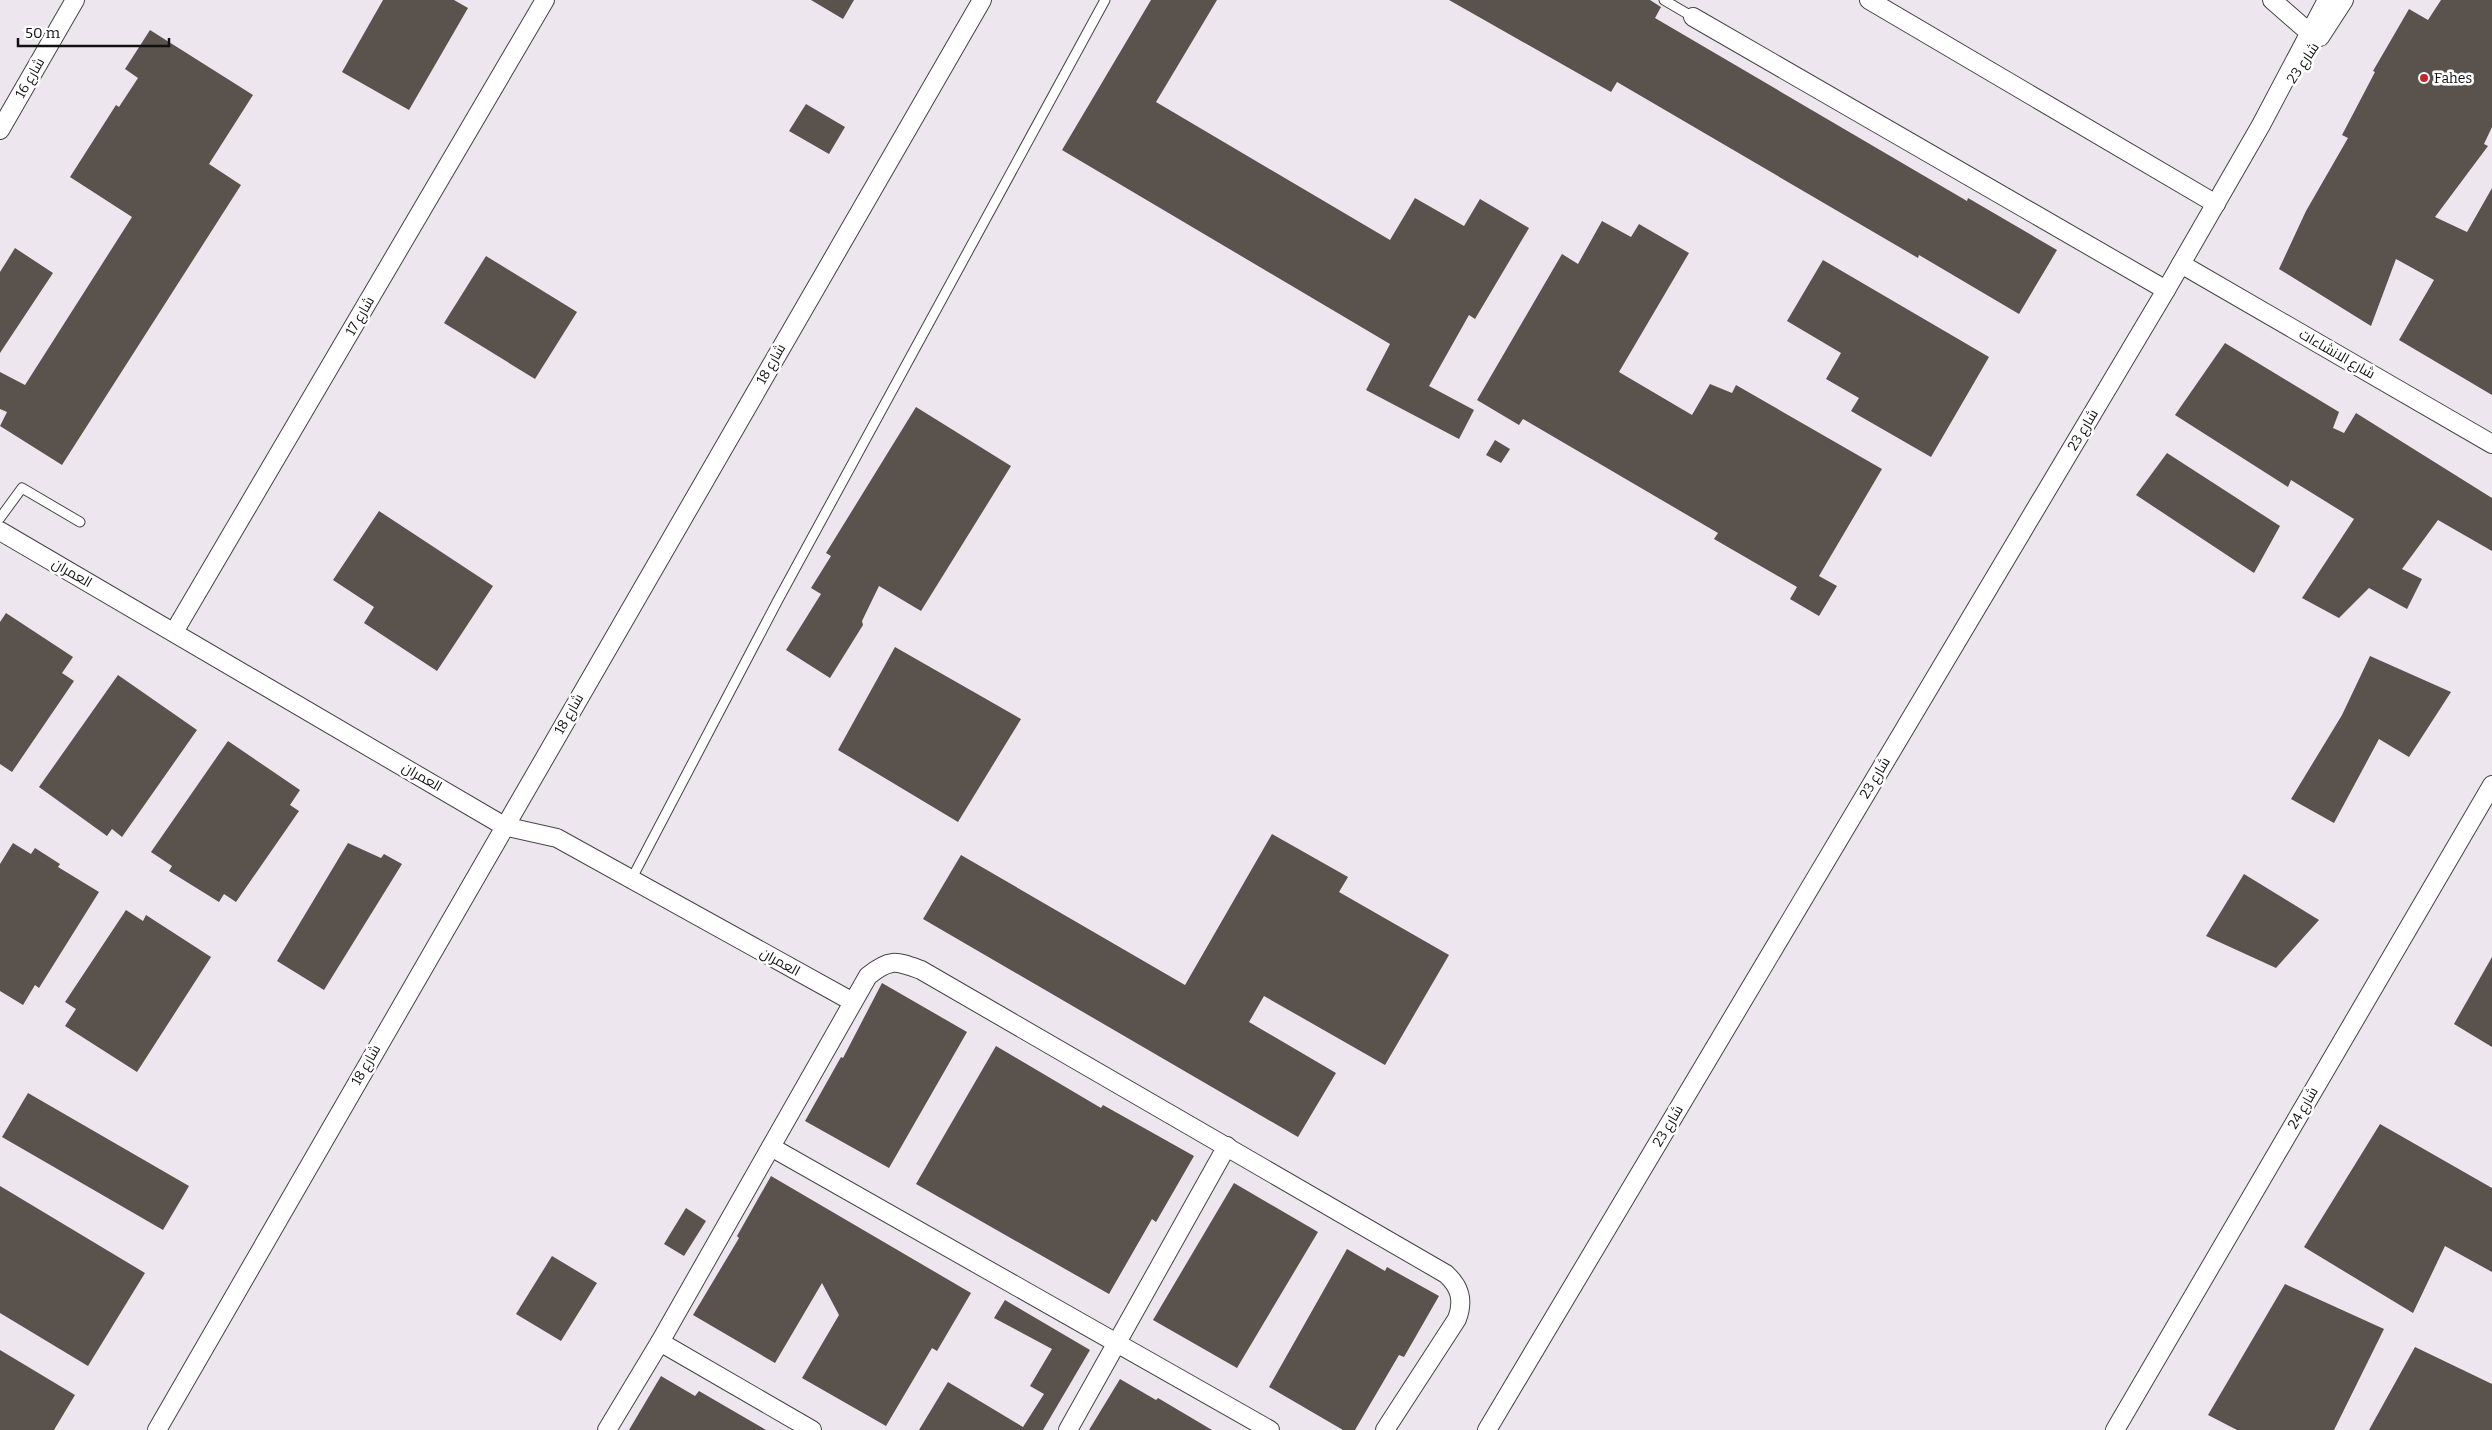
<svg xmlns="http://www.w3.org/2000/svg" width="2492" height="1430" viewBox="0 0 2492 1430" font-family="Bitter,Cairo,serif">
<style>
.industrial{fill:#eee6ef}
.building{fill:#5a524d}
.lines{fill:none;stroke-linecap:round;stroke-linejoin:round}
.lane-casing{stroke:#444;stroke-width:11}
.street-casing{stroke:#444;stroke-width:20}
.lane{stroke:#fff;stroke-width:9}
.street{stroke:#fff;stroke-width:18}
.poi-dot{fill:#c4262e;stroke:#fff;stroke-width:2}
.labels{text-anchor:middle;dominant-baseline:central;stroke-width:5;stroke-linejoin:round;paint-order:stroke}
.street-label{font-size:14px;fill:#111;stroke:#fff}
.poi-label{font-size:14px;fill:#111;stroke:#fff;text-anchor:start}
</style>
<rect width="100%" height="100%" fill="#fffdf5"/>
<rect class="industrial" x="0" y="0" width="2492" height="1430"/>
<g class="building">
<path d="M383,0H454L468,8L409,110L342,72Z"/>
<path d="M811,0H854L843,19Z"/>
<path d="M1151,0H1217L1156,102L1390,240L1415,198L1464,226L1480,199L1529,228L1475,319L1469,315L1429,386L1474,410L1459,439L1366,390L1390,344L1062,150Z"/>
<path d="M1449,0H1650L1661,7L1655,18L1967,201L1968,198L2057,250L2019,314L1919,255L1918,258L1617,82L1611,92Z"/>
<path d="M2441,0H2492V127L2484,144L2488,146L2435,217L2467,232L2492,188V395L2399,340L2434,280L2396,259L2371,326L2279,269L2306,211L2348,138L2342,135L2375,72L2373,71L2409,9L2428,20Z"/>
<path d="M150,30L253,95L209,164L241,185L62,465L0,426L7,412L0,409V372L25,385L132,217L70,177L116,105L119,107L138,78L125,69Z"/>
<path d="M806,104L845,127L829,154L789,131Z"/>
<path d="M1602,221L1631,237L1639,224L1689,253L1619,372L1692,415L1710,384L1732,393L1736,385L1882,469L1819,576L1837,586L1819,616L1790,599L1797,587L1714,539L1718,533L1523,419L1519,425L1477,400L1562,254L1578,264Z"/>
<path d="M15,248L53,273L0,353V272Z"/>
<path d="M486,256L577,312L535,379L444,323Z"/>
<path d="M1823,260L1989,357L1931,457L1851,411L1859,398L1826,379L1841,353L1787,321Z"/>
<path d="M2225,343L2339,412L2333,428L2344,433L2356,413L2492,498V551L2438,520L2402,569L2422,579L2407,609L2369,588L2339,618L2302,598L2354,519L2291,480L2288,487L2175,415Z"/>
<path d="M916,407L1011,466L921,611L879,586L862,621L863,625L830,678L786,650L821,594L811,588L831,556L826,553Z"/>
<path d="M1495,440L1510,449L1501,463L1486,455Z"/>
<path d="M2167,453L2280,526L2254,573L2136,495Z"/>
<path d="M379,511L493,586L437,671L364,623L374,607L333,580Z"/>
<path d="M6,613L73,657L62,673L74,681L12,772L0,764V622Z"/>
<path d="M895,647L1021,719L958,822L838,750Z"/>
<path d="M2370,656L2451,692L2409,757L2379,739L2334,823L2291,799L2342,715Z"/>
<path d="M118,675L197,730L122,837L112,829L107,836L39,787Z"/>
<path d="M228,741L300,790L290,805L299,811L236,902L224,894L219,902L169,871L172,866L151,852Z"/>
<path d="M1272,834L1348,877L1339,892L1449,955L1385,1065L1264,996L1249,1022L1336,1073L1298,1137L923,919L961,855L1185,985Z"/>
<path d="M13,843L31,854L35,848L60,864L58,867L99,892L39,988L35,985L23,1005L0,991V864Z"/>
<path d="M348,843L381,858L384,854L402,864L324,990L277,961Z"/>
<path d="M2244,874L2319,920L2276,968L2206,936Z"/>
<path d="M126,910L143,921L146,915L211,957L137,1072L65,1026L76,1009L65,1002Z"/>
<path d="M2492,957V1047L2454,1024Z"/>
<path d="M882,983L967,1032L889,1168L805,1121L841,1057L843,1058Z"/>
<path d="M996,1046L1101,1108L1103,1105L1194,1156L1156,1222L1152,1219L1109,1294L916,1184Z"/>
<path d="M28,1093L189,1186L163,1230L2,1137Z"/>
<path d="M2380,1124L2492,1188V1272L2445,1246L2413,1313L2304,1247Z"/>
<path d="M771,1176L971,1293L937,1351L932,1348L886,1426L802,1378L839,1315L822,1283L775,1363L693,1315L739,1238L737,1236Z"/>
<path d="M1234,1183L1318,1232L1237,1368L1153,1320Z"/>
<path d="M0,1186L145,1273L88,1366L0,1313Z"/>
<path d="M686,1208L706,1221L684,1256L664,1244Z"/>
<path d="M1347,1249L1385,1271L1387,1267L1439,1296L1404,1357L1399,1355L1355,1430H1343L1269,1387Z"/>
<path d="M552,1256L597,1283L561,1341L516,1314Z"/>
<path d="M2285,1284L2384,1329L2334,1430H2237L2208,1415Z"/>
<path d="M1005,1300L1090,1350L1043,1430H919L948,1382L1023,1427L1044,1394L1030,1386L1052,1349L994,1318Z"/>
<path d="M2415,1347L2492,1384V1430H2369Z"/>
<path d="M0,1350L75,1395L54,1430H0Z"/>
<path d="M661,1376L695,1396L699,1391L766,1430H629Z"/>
<path d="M1120,1379L1156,1400L1158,1398L1212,1430H1089Z"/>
</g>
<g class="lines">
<g class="lane-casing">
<g id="lane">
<path d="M1664,0L1693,17"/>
<path d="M0,518L22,488L80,522"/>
<path d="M631,880L778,600L1105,0"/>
</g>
</g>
<g class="street-casing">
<g id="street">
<path d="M1869,0L2216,204"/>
<path d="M2272,0L2311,34"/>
<path d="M1693,17L2166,290"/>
<path d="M2320,37L2344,0"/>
<path d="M0,130L75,0"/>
<path d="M2181,264L2492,444"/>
<path d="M0,531L504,826L557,838L853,1002"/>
<path d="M174,632L545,0"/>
<path d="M771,1147L1270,1430"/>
<path d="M660,1342L812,1430"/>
<path d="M157,1430L982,0"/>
<path d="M607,1430L660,1342L868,976C890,958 896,961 921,970L1446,1274C1460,1287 1464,1300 1457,1319L1385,1430"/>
<path d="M1068,1430L1227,1146"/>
<path d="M1487,1430L2166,290L2261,125L2327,0"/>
<path d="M2115,1430L2492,785"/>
</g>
</g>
<use href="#lane" class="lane"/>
<use href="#street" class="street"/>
</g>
<circle class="poi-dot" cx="2424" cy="78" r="5"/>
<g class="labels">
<g class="street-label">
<text transform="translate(2303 63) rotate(-56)">شارع 23</text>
<text transform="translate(30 78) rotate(-60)">شارع 16</text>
<text transform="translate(360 316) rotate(-60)">شارع 17</text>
<text transform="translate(2337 354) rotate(30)">شارع الانشاءات</text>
<text transform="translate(771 364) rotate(-60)">شارع 18</text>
<text transform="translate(2083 430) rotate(-59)">شارع 23</text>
<text transform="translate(72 573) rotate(30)">العمران</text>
<text transform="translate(569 714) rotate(-60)">شارع 18</text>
<text transform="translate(422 777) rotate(30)">العمران</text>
<text transform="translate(1875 778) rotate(-59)">شارع 23</text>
<text transform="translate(780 962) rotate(29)">العمران</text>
<text transform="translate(366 1065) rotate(-60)">شارع 18</text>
<text transform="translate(2303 1108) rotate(-60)">شارع 24</text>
<text transform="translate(1668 1126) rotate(-59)">شارع 23</text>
</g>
<g class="poi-label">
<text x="2434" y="78">Fahes</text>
</g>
</g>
<path d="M18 38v8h151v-8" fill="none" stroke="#111111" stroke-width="2.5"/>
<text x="25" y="38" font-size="15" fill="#111111" stroke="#ffffff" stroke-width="4" paint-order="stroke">50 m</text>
</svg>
